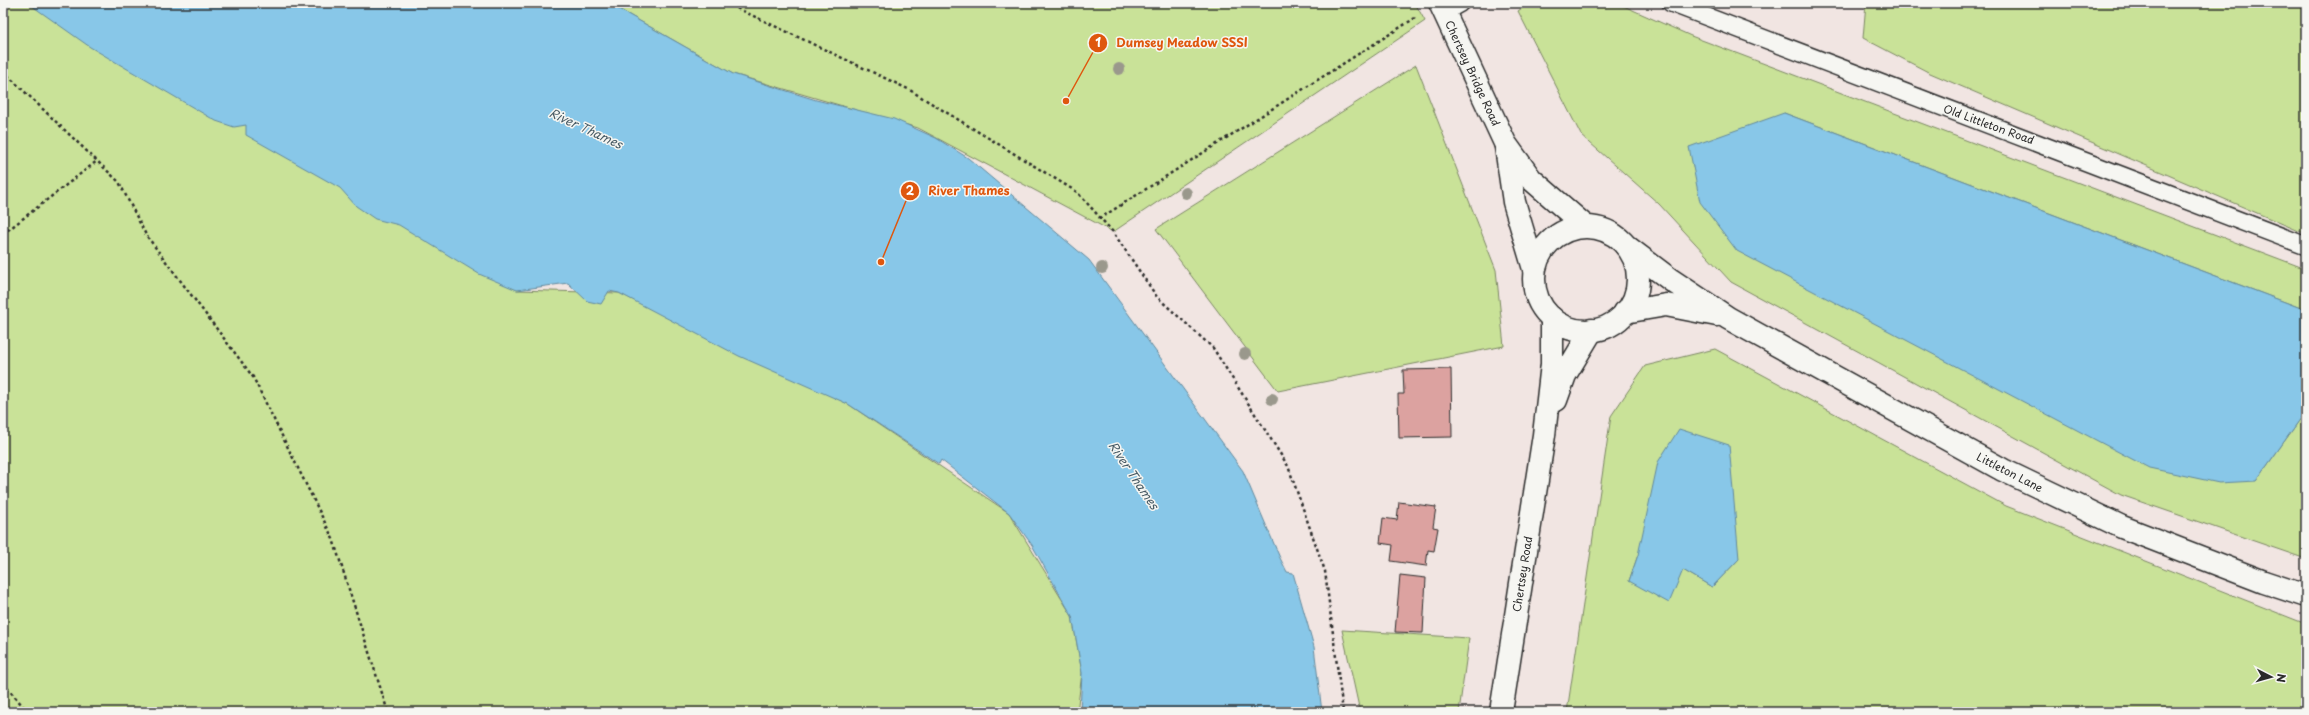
<svg xmlns="http://www.w3.org/2000/svg" width="2309" height="715" viewBox="0 0 2309 715" font-family="'Playpen Sans',sans-serif">
<style>
.green{fill:#c9e298;stroke:#7a8662;fill-rule:evenodd}
.water{fill:#88c7e8;stroke:#63899c}
.building{fill:#dca2a0;stroke:#2b2b2b}
.lines{fill:none;stroke-linecap:round;stroke-linejoin:round}
.service-casing{stroke:#2b2b2b;stroke-width:20}
.tertiary-casing{stroke:#2b2b2b;stroke-width:25}
.secondary-casing{stroke:#2b2b2b;stroke-width:25}
.path{stroke:#2b2b2b;stroke-width:2.5;stroke-dasharray:3 3;stroke-linecap:butt}
.service{stroke:#f6f6f2;stroke-width:17}
.tertiary{stroke:#f6f6f2;stroke-width:22}
.secondary{stroke:#f6f6f2;stroke-width:22}
.tree{fill:#9a988c}
.labels{text-anchor:middle;dominant-baseline:central;stroke-width:3;stroke-linejoin:round;paint-order:stroke}
.street-label{font-size:11px;fill:#2b2b2b;stroke:#f6f6f2}
.water-label{font-size:12px;font-style:italic;fill:#475a64;stroke:#f6f6f2}
.leader{fill:none;stroke:#df570e;stroke-width:1.5}
.callout-dot{fill:#df570e;stroke:#f6f6f2;stroke-width:1.5}
.mark-label{font-size:12px;text-anchor:middle;font-weight:bold;fill:#fff}
.callout-label{font-size:12px;text-anchor:middle;font-weight:bold;fill:#df570e;stroke:#f6f6f2;stroke-width:3;stroke-linejoin:round;paint-order:stroke}
</style>
<rect width="100%" height="100%" fill="#f1e5e2"/>
<filter id="ink" filterUnits="userSpaceOnUse"><feTurbulence type="fractalNoise" baseFrequency=".025" numOctaves="2"/><feDisplacementMap in="SourceGraphic" scale="8" xChannelSelector="R" yChannelSelector="G"/><feConvolveMatrix kernelMatrix="1 2 1 2 8 2 1 2 1" color-interpolation-filters="sRGB"/></filter>
<g filter="url(#ink)">
<g class="green">
<path d="M3,3H66L517,290L619,293L848,404L1009,513L1072,616L1082,673L1077,712H3Z"/>
<path d="M608,3H1415L1425,21L1113,232L918,128L733,74Z"/>
<path d="M1529,3H1617L1691,36L2306,269V310L1784,113L2256,481L2306,411V559L2121,495L1731,282L1659,204L1581,135L1518,11Z"/>
<path d="M1866,3H2306V234L1930,73L1863,38Z"/>
<path d="M1416,65L1496,270L1504,346L1278,391L1156,229Z"/>
<path d="M1715,349L2006,506L2306,624V712H1567L1611,416L1645,366ZM1638,555L1739,559L1712,587L1683,570L1629,581Z"/>
<path d="M1342,630L1469,638L1459,712H1360Z"/>
</g>
<g class="water">
<path d="M28,3H608L733,74L816,100L894,119L936,138L968,158L1089,260L1243,471L1280,558L1287,572L1293,573L1314,647L1322,712H1080L1082,673L1072,616L1032,545L1009,513L941,460L939,464L848,404L739,356L619,293L609,291L601,304L587,301L568,283L517,290L479,274L399,225L375,219L356,206L340,188L246,135V125L234,127L216,121L90,47Z"/>
<path d="M1784,113L2306,310V411L2256,481L2219,483L2149,468L1737,251L1700,202L1689,147Z"/>
<path d="M1679,429L1729,445L1739,559L1712,587L1683,570L1669,603L1629,581L1638,555L1658,462Z"/>
</g>
<g class="building">
<path d="M1451,369L1452,437L1399,438L1398,394H1404L1403,370Z"/>
<path d="M1399,502L1436,507L1433,527L1438,528L1434,551L1428,550L1426,566L1391,561L1393,545L1380,543L1383,518L1397,520Z"/>
<path d="M1400,575L1426,578L1423,633L1395,632Z"/>
</g>
<g class="lines">
<g class="service-casing">
<g id="service">
<path d="M1671,3L2306,246"/>
<path d="M1444,12L1460,3"/>
</g>
</g>
<g class="tertiary-casing">
<g id="tertiary">
<path d="M1626,246L1671,280L1728,318L2003,470L2122,527L2264,582L2306,596"/>
<path d="M1625,312L1666,305L1717,315"/>
</g>
</g>
<g class="secondary-casing">
<g id="secondary">
<path d="M1440,3L1505,143L1531,179L1585,226"/>
<path d="M1506,147L1514,202L1534,269"/>
<circle cx="1586" cy="279" r="52"/>
<path d="M1556,400L1565,375L1592,330"/>
<path d="M1501,712L1544,435L1552,364V318"/>
</g>
</g>
<g class="path">
<path d="M726,3L908,89L1077,192L1113,232L1157,297L1213,348L1288,466L1325,571L1343,712"/>
<path d="M3,71L119,182L146,235L253,377L333,539L388,712"/>
<path d="M1099,219L1415,18"/>
<path d="M3,234L97,161"/>
<path d="M3,683L28,712"/>
</g>
<use href="#service" class="service"/>
<use href="#tertiary" class="tertiary"/>
<use href="#secondary" class="secondary"/>
</g>
<g class="tree">
<circle cx="1119" cy="69" r="6"/>
<circle cx="1186" cy="193" r="6"/>
<circle cx="1102" cy="268" r="6"/>
<circle cx="1245" cy="354" r="6"/>
<circle cx="1272" cy="399" r="6"/>
</g>
</g>
<g class="labels">
<g class="street-label">
<text transform="translate(1473 73) rotate(65)">Chertsey Bridge Road</text>
<text transform="translate(1989 124) rotate(20)">Old Littleton Road</text>
<text transform="translate(2010 472) rotate(27)">Littleton Lane</text>
<text transform="translate(1522 574) rotate(-81)">Chertsey Road</text>
</g>
<g class="water-label">
<text transform="translate(586 128) rotate(25)">River Thames</text>
<text transform="translate(1134 475) rotate(56)">River Thames</text>
</g>
</g>
<path class="leader" d="M1066 101L1098 43M881 262L910 191"/>
<g class="callout-dot">
<circle cx="1066" cy="101" r="4"/>
<circle cx="881" cy="262" r="4"/>
<circle cx="1098" cy="43" r="10"/>
<circle cx="910" cy="191" r="10"/>
</g>
<g class="mark-label">
<text x="1098" y="47">1</text>
<text x="910" y="195">2</text>
</g>
<g class="callout-label">
<text x="1182" y="47">Dumsey Meadow SSSI</text>
<text x="969" y="195">River Thames</text>
</g>
<rect width="2309" height="715" fill="none" stroke="#f6f6f2" stroke-width="16"/>
<rect x="8" y="8" width="2293" height="699" fill="none" stroke="#2b2b2b" stroke-width="1.5" filter="url(#ink)"/>
<g transform="translate(2271 677) rotate(96)" stroke="#f6f6f2" stroke-width="3" paint-order="stroke">
<path d="M0-3L7 15L0 10L-7 15Z" fill="#2b2b2b"/>
<text y="-6" font-size="11" font-weight="bold" text-anchor="middle" fill="#2b2b2b">N</text>
</g>
</svg>
